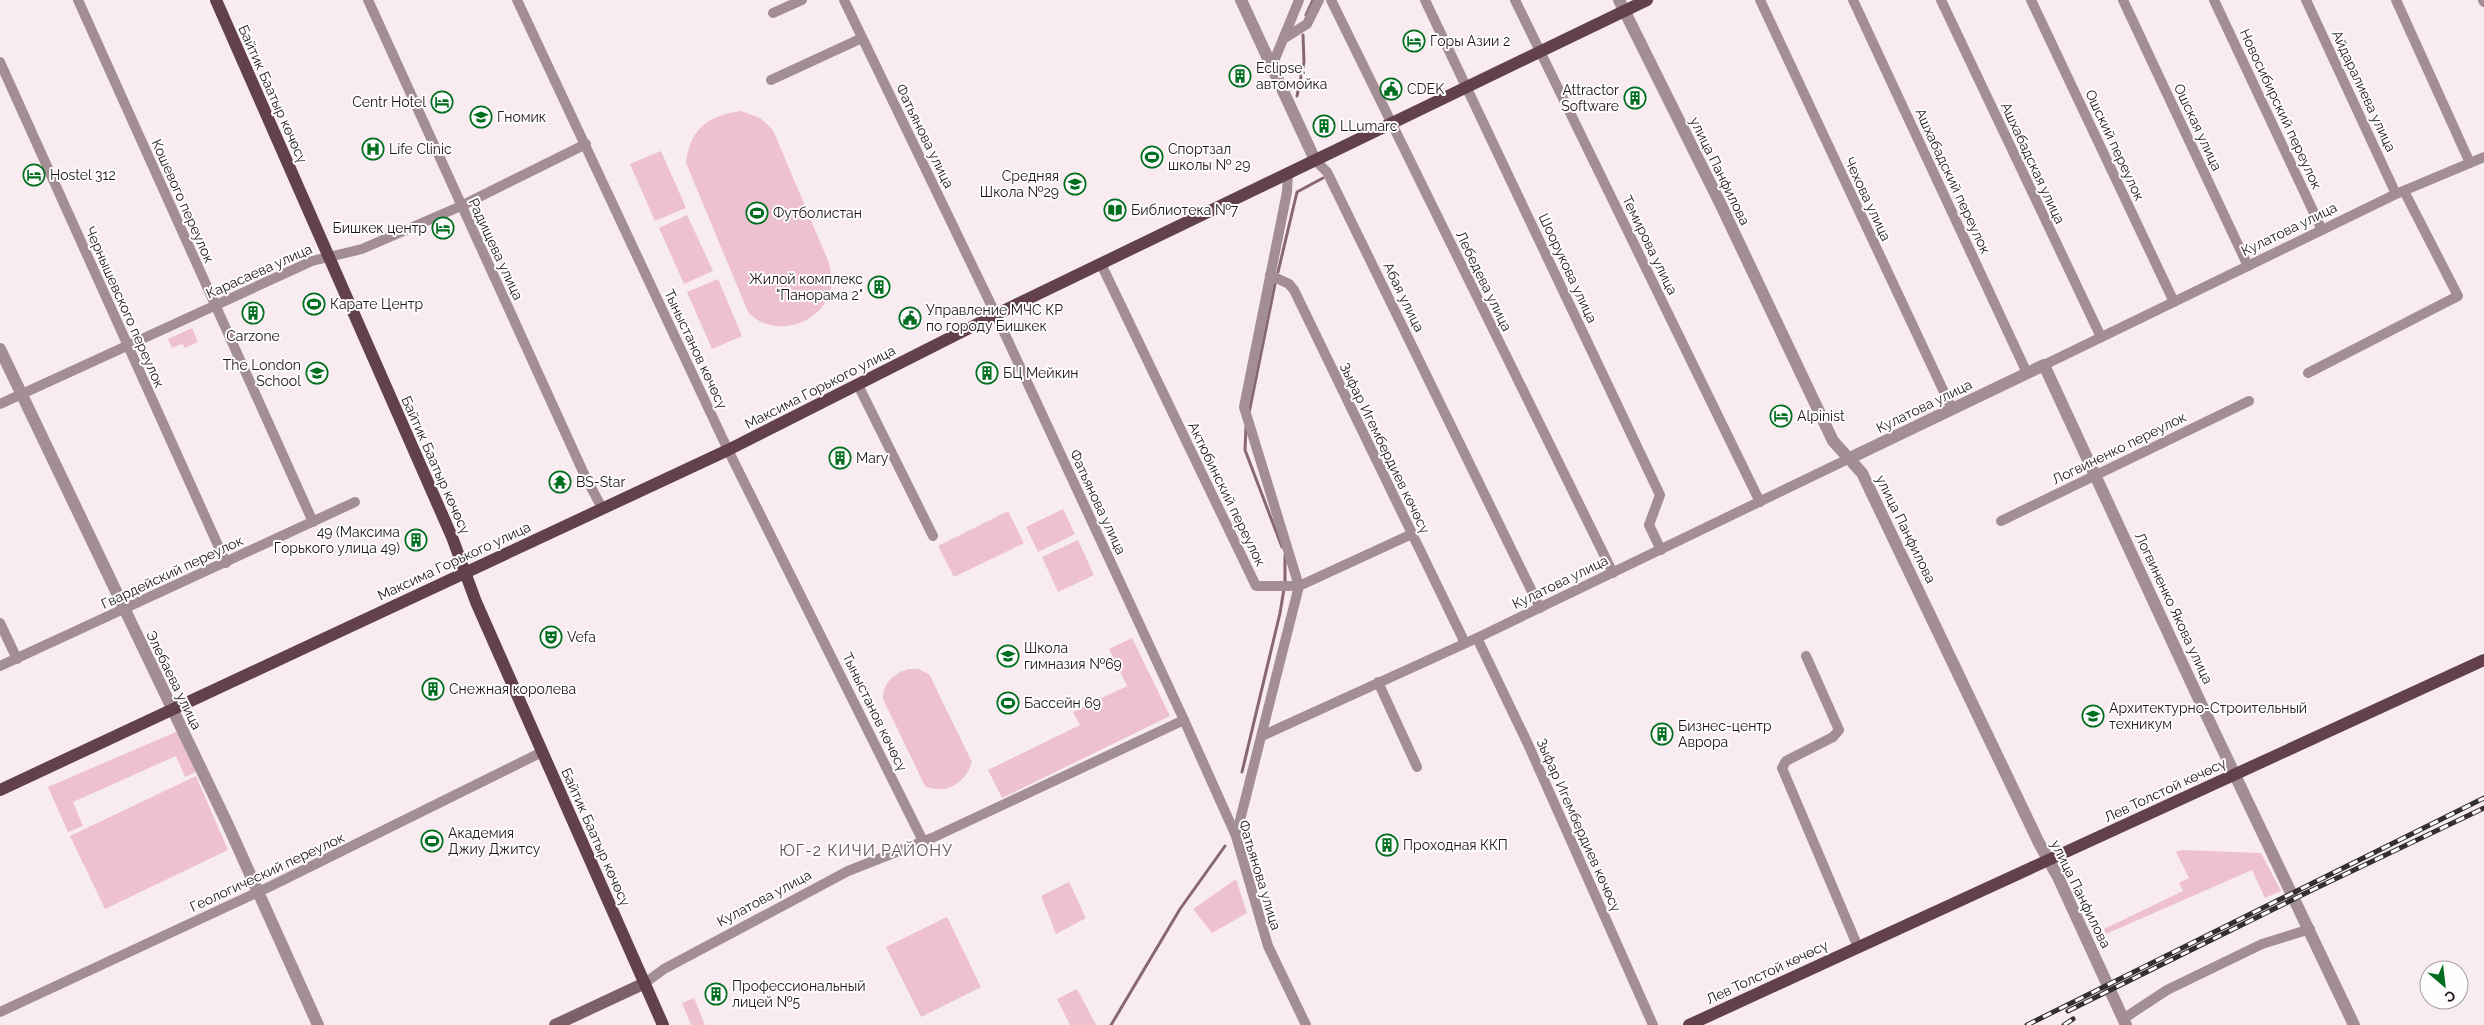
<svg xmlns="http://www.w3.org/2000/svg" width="2484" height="1025" viewBox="0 0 2484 1025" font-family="Raleway,sans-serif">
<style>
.green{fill:#eec1d1}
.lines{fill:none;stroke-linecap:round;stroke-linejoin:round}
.stream{stroke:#886774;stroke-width:3}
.minor{stroke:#a38e96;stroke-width:10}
.tertiary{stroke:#a38e96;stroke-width:12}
.secondary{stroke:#7d606b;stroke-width:12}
.primary{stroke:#62404d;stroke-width:12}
.rail-casing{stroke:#342f31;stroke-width:5}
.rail{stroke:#fffcfd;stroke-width:3;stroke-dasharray:9;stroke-linecap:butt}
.labels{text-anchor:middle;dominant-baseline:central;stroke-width:4;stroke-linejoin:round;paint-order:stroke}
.poi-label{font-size:14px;fill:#1c181a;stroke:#fffcfd;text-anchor:start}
.street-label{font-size:14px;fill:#1c181a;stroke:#fffcfd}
.quarter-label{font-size:16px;letter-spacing:1px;fill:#5f5458;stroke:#fffcfd}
</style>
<rect width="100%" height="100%" fill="#f9ecf0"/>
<g class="green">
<path d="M741,111L760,118L773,130L829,263C830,269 832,276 832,282C829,322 775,342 748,312L686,163C690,129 707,116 741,111Z"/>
<path d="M661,151L686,208L655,221L630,164Z"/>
<path d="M687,215L713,271L684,284L659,228Z"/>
<path d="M718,279L742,336L712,349L687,292Z"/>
<path d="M192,328L198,342L185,348L182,344L172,348L168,339Z"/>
<path d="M1063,509L1075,534L1038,552L1026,527Z"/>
<path d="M1008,511L1024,543L954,577L938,546Z"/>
<path d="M1078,540L1094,575L1058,592L1042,557Z"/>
<path d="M1132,638L1170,716L1002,798L988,770L1080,725L1073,712L1127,686L1109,649Z"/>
<path d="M908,669H918L929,674L972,762C966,782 946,796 925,786L883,699C883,682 893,675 908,669Z"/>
<path d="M178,731L198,771L185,777L176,756L73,802L83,826L68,832L48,787Z"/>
<path d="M196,776L228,850L105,909L70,836Z"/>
<path d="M2183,850L2261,853L2281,891L2265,898L2252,870L2106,934L2104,929L2183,891L2179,883L2189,878L2176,852Z"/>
<path d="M1236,879L1247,913L1212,933L1193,909Z"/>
<path d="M1069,882L1086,918L1056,934L1041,896Z"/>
<path d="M947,917L981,987L921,1017L886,947Z"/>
<path d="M1077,989L1096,1025H1070L1057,999Z"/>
<path d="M694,998L705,1025H691L682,1003Z"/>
</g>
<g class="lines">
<g class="stream">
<path d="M1306,15L1313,0"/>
<path d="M1297,96L1304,62L1303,35"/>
<path d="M1278,272L1297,192L1323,178"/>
<path d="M1249,413L1275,284"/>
<path d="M1246,427L1245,450L1282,547"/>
<path d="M1285,555V582"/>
<path d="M1242,772L1280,613L1284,589"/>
<path d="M1111,1025L1180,909L1225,846"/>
</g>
<g class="minor">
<path d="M78,0L313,522"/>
<path d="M368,0L585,476L602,508"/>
<path d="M517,0L728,450L923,841"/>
<path d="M844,0L996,315L1184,720L1236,836L1268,946L1306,1025"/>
<path d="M1331,0L1613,573"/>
<path d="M1425,0L1660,495L1649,525L1661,550"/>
<path d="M1515,0L1760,502"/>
<path d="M1760,0L1952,409"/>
<path d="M1853,0L2027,373"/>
<path d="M1941,0L2101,337"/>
<path d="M2031,0L2174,302"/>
<path d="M2123,0L2248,266"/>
<path d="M2214,0L2322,230"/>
<path d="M2306,0L2396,194"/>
<path d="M2396,0L2470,163"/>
<path d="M2483,0L2484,2"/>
<path d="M773,13L802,0"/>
<path d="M1283,39L1307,24L1319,0"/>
<path d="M0,62L226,563"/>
<path d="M1272,66L1299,0"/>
<path d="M771,80L862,38"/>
<path d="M1315,160L1327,172L1540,608"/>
<path d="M1101,264L1256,586H1299L1412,534"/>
<path d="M1270,275L1289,284L1294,290L1465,643"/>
<path d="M2044,365L2396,194L2484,157"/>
<path d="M2308,373L2458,296L2404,191"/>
<path d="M858,385L933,536"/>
<path d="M0,404L312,261L362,249L461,206L586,144"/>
<path d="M2001,521L2249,401"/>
<path d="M0,623L17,659"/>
<path d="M1477,638L1527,742L1653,1025"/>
<path d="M1806,656L1839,730L1833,737L1786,761L1782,768L1858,947"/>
<path d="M0,666L355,502"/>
<path d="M1378,682L1417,767"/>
<path d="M1262,736L1477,638L1848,459"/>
<path d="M1236,836L1299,586L1244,407L1287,192L1288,173"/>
<path d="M645,983L664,969L848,871L932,838L1184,720"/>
<path d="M0,1012L271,886L542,752"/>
<path d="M2123,1019L2167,990L2262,944L2310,929"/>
</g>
<g class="tertiary">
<path d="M1241,0L1315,160"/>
<path d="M1619,0L1720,203L1833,441L1862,473L2039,843L2058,877L2126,1025"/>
<path d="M0,349L227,823L318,1025"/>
<path d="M1848,459L2044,365L2203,708L2354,1025"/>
</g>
<path class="secondary" d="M555,1025L645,983"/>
<g class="primary">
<path d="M216,0L452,537L476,602L663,1025"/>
<path d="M0,790L728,450L1009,308L1647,0"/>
<path d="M1689,1025L2484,660"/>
</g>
<g class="rail-casing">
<g id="rail">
<path d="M2068,1011L2312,890L2484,808"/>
<path d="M2027,1025L2484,798"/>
<path d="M2064,1025L2073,1019"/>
</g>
</g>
<use href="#rail" class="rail"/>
</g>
<defs>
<g id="hotel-ring" transform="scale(1.125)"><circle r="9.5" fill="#fffcfd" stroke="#006e1f" stroke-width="1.5"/><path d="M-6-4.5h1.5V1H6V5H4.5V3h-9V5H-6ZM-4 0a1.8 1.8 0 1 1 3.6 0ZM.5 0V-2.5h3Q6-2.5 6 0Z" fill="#006e1f"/></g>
<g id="building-ring" transform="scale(1.125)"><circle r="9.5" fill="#fffcfd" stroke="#006e1f" stroke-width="1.5"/><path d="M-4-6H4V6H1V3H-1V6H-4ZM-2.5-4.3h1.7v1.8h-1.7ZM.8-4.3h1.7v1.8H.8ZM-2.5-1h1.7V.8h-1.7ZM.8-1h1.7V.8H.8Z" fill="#006e1f"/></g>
<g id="civic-ring" transform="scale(1.125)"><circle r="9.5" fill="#fffcfd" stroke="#006e1f" stroke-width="1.5"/><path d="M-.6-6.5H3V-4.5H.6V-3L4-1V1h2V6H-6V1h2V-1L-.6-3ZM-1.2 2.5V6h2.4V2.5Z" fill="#006e1f"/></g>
<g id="school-ring" transform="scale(1.125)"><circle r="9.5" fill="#fffcfd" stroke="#006e1f" stroke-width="1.5"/><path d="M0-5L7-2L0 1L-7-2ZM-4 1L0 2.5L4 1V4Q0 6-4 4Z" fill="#006e1f"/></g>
<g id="hospital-ring" transform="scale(1.125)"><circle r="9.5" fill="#fffcfd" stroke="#006e1f" stroke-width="1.5"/><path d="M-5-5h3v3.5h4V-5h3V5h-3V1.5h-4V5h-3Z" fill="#006e1f"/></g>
<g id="stadium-ring" transform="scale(1.125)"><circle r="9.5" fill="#fffcfd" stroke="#006e1f" stroke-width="1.5"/><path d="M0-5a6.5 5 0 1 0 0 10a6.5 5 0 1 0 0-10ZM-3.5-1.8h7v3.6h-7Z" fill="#006e1f"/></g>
<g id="library-ring" transform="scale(1.125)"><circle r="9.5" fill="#fffcfd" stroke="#006e1f" stroke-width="1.5"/><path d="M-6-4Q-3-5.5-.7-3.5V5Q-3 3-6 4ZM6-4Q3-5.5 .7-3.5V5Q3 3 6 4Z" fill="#006e1f"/></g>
<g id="temple-ring" transform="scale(1.125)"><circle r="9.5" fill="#fffcfd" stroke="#006e1f" stroke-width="1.5"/><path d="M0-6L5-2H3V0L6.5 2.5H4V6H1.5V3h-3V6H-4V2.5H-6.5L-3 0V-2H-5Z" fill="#006e1f"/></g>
<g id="theatre-ring" transform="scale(1.125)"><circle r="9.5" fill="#fffcfd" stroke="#006e1f" stroke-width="1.5"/><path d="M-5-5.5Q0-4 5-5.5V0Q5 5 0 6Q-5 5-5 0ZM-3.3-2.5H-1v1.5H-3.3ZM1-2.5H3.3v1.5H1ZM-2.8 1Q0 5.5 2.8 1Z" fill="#006e1f"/></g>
<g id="university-ring" transform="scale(1.125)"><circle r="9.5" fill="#fffcfd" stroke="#006e1f" stroke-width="1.5"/><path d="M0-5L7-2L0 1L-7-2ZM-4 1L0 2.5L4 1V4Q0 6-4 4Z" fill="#006e1f"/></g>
</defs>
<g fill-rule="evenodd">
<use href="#hotel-ring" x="1414" y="41"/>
<use href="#building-ring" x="1240" y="76"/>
<use href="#civic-ring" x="1391" y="89"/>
<use href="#building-ring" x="1635" y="98"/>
<use href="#hotel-ring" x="442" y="102"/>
<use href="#school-ring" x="481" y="117"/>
<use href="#building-ring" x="1324" y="126"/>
<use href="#hospital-ring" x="373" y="149"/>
<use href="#stadium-ring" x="1152" y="157"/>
<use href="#hotel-ring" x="34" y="175"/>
<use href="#school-ring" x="1075" y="184"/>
<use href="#library-ring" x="1115" y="210"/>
<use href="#stadium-ring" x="757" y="213"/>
<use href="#hotel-ring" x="443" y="228"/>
<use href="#building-ring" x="879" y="287"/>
<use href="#stadium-ring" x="314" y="304"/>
<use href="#building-ring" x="253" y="313"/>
<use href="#civic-ring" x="910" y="318"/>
<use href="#school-ring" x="317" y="373"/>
<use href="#building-ring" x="987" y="373"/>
<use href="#hotel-ring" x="1781" y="416"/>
<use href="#building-ring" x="840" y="458"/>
<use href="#temple-ring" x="560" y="482"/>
<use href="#building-ring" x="416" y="540"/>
<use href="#theatre-ring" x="551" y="637"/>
<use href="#school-ring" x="1008" y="656"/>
<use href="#building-ring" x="433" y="689"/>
<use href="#stadium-ring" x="1008" y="703"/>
<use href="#university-ring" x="2093" y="716"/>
<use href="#building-ring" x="1662" y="734"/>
<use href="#stadium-ring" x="432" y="841"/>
<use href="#building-ring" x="1387" y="845"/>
<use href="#building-ring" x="716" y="994"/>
</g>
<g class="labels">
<g class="poi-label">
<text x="1430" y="41">Горы Азии 2</text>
<text x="1256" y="68">Eclipse,<tspan x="1256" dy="16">автомойка</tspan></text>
<text x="1407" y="89">CDEK</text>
<text x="1619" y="90" text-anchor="end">Attractor<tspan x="1619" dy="16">Software</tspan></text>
<text x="426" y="102" text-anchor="end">Centr Hotel</text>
<text x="497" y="117">Гномик</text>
<text x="1340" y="126">LLumarc</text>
<text x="389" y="149">Life Clinic</text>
<text x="1168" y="149">Спортзал<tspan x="1168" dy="16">школы № 29</tspan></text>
<text x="50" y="175">Hostel 312</text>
<text x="1059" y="176" text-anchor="end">Средняя<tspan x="1059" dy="16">Школа №29</tspan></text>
<text x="1131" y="210">Библиотека №7</text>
<text x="773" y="213">Футболистан</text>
<text x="427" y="228" text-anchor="end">Бишкек центр</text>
<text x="863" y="279" text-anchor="end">Жилой комплекс<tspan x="863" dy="16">"Панорама 2"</tspan></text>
<text x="330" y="304">Карате Центр</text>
<text x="926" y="310">Управление МЧС КР<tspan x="926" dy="16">по городу Бишкек</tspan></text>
<text x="253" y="336" text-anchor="middle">Carzone</text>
<text x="301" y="365" text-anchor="end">The London<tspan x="301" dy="16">School</tspan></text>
<text x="1003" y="373">БЦ Мейкин</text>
<text x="1797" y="416">Alpinist</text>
<text x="856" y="458">Mary</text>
<text x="576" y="482">BS-Star</text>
<text x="400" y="532" text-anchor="end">49 (Максима<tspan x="400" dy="16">Горького улица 49)</tspan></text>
<text x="567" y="637">Vefa</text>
<text x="1024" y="648">Школа<tspan x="1024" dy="16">гимназия №69</tspan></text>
<text x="449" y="689">Снежная королева</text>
<text x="1024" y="703">Бассейн 69</text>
<text x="2109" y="708">Архитектурно-Строительный<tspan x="2109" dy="16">техникум</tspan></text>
<text x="1678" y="726">Бизнес-центр<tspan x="1678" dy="16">Аврора</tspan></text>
<text x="448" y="833">Академия<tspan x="448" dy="16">Джиу Джитсу</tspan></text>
<text x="1403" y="845">Проходная ККП</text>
<text x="732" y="986">Профессиональный<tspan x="732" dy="16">лицей №5</tspan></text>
</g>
<g class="street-label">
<text transform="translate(2364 91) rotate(65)">Айдаралиева улица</text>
<text transform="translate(273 94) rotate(66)">Байтик Баатыр көчөсү</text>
<text transform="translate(2281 109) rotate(65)">Новосибирский переулок</text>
<text transform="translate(2198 127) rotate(65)">Ошская улица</text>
<text transform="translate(925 136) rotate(64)">Фатьянова улица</text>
<text transform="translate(2115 145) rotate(65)">Ошский переулок</text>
<text transform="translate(2033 163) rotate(65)">Ашхабадская улица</text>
<text transform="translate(1720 171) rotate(64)">улица Панфилова</text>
<text transform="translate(1953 181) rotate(65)">Ашхабадский переулок</text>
<text transform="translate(1868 199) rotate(65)">Чехова улица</text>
<text transform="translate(183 201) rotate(66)">Кошевого переулок</text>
<text transform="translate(2289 229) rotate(-26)">Кулатова улица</text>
<text transform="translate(1650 245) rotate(64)">Темирова улица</text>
<text transform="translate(496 249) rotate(65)">Радищева улица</text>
<text transform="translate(1568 268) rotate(65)">Шоорукова улица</text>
<text transform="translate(259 271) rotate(-24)">Карасаева улица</text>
<text transform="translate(1484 281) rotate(64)">Лебедева улица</text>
<text transform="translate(1404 297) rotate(64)">Абая улица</text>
<text transform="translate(125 307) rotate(66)">Чернышевского переулок</text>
<text transform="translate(696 349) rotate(65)">Тыныстанов көчөсү</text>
<text transform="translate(820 387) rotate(-27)">Максима Горького улица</text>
<text transform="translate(1924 406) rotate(-26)">Кулатова улица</text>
<text transform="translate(1385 448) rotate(64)">Зыфар Игембердиев көчөсү</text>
<text transform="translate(2119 448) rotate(-26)">Логвиненко переулок</text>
<text transform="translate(436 465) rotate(66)">Байтик Баатыр көчөсү</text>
<text transform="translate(1227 494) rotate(64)">Актюбинский переулок</text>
<text transform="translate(1098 502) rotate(65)">Фатьянова улица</text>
<text transform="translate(1906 529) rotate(64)">улица Панфилова</text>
<text transform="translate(454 561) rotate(-25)">Максима Горького улица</text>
<text transform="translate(172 572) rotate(-25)">Гвардейский переулок</text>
<text transform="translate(1560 582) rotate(-26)">Кулатова улица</text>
<text transform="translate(2174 608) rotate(65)">Логвиненко Якова улица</text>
<text transform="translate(174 680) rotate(64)">Элебаева улица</text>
<text transform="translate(875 712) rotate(64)">Тыныстанов көчөсү</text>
<text transform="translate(2165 790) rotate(-25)">Лев Толстой көчөсү</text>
<text transform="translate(1579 825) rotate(66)">Зыфар Игембердиев көчөсү</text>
<text transform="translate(596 837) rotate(66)">Байтик Баатыр көчөсү</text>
<text transform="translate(267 872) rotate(-25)">Геологический переулок</text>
<text transform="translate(1260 875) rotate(73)">Фатьянова улица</text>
<text transform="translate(2081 894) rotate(64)">улица Панфилова</text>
<text transform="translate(764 898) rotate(-28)">Кулатова улица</text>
<text transform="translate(1767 972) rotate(-25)">Лев Толстой көчөсү</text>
</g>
<g class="quarter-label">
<text x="866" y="850">ЮГ-2 КИЧИ РАЙОНУ</text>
</g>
</g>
<g transform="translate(2444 985) rotate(152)"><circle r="24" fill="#fffcfd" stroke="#a4a1a2"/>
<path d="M0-4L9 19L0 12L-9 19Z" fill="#006e1f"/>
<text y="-8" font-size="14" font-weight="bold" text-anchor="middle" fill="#1c181a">С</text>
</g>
</svg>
